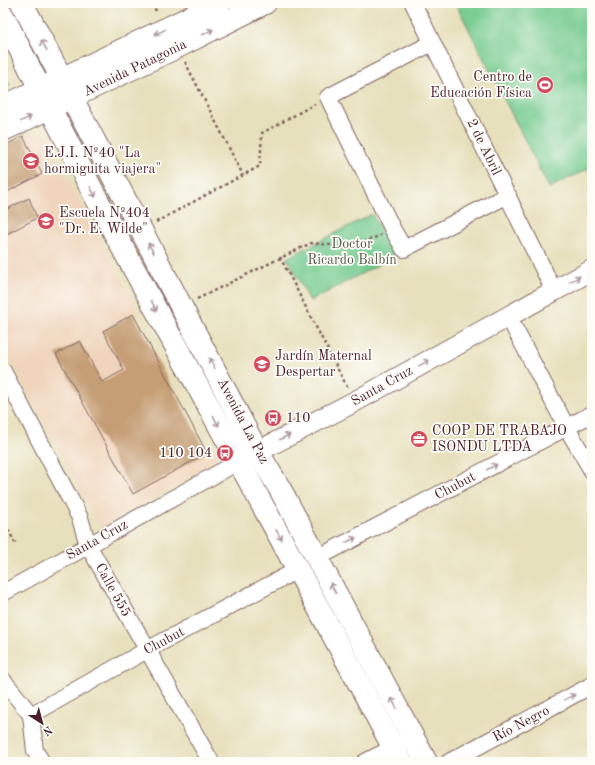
<svg xmlns="http://www.w3.org/2000/svg" width="595" height="765" viewBox="0 0 595 765" font-family="'Old Standard TT',serif">
<style>
.built{fill:#f0d5bc}
.green{fill:#73ca8e;stroke:#5e745c}
.building{fill:#c59e74}
.lines{fill:none;stroke-linecap:round;stroke-linejoin:round}
.minor-casing{stroke:#81635e;stroke-width:18}
.tertiary-casing{stroke:#81635e;stroke-width:22}
.secondary-casing{stroke:#81635e;stroke-width:24}
.path{stroke:#81635e;stroke-width:2.5;stroke-dasharray:3 3;stroke-linecap:butt}
.minor{stroke:#fff;stroke-width:16}
.tertiary{stroke:#fff;stroke-width:20}
.secondary{stroke:#fff;stroke-width:22}
.oneway{stroke:#ae9aa0}
.labels{text-anchor:middle;dominant-baseline:central;stroke-width:3.5;stroke-linejoin:round;paint-order:stroke}
.street-label{font-size:14px;fill:#4a1f2b;stroke:#fdfcf7}
.poi-label{font-size:14px;fill:#4a1f2b;stroke:#fdfcf7;text-anchor:start}
.park-label{font-size:14px;fill:#585b4e;stroke:#fdfcf7}
</style>
<rect width="100%" height="100%" fill="#fdfcf7"/>
<filter id="ink" filterUnits="userSpaceOnUse"><feTurbulence type="fractalNoise" baseFrequency=".025" numOctaves="2"/><feDisplacementMap in="SourceGraphic" scale="8" xChannelSelector="R" yChannelSelector="G"/><feConvolveMatrix kernelMatrix="1 2 1 2 8 2 1 2 1" color-interpolation-filters="sRGB"/></filter>
<filter id="wash" filterUnits="userSpaceOnUse"><feTurbulence type="fractalNoise" baseFrequency=".012" numOctaves="4" result="noise"/><feDisplacementMap in="SourceGraphic" scale="16" xChannelSelector="R" yChannelSelector="G"/><feGaussianBlur stdDeviation="0.9" result="paint"/><feColorMatrix in="noise" values="0 0 0 0 0 0 0 0 0 0 0 0 0 0 0 0 0 1.4 0 .05"/><feComposite in="paint" operator="in"/></filter>
<g filter="url(#wash)">
<rect width="100%" height="100%" fill="#e7e0bc"/>
<path class="built" d="M33,131L46,136L66,176L139,312L133,314L207,453L213,449L219,461L100,529L3,346V147Z"/>
<g class="green">
<path d="M458,3H592V167L549,188L456,4Z"/>
<path d="M3,71L10,85L3,88Z"/>
<path d="M372,214L395,256L310,301L287,258Z"/>
</g>
<g id="blocks">
<g class="building">
<path d="M23,136L42,174L3,194V147Z"/>
<path d="M29,198L37,218L3,236V211Z"/>
<path d="M133,314L207,453L133,494L56,354L80,341L102,382L124,370L103,331Z"/>
</g>
</g>
</g>
<g filter="url(#ink)">
<use href="#blocks" fill-opacity="0" stroke="#81635e" stroke-width="1"/>
<g class="lines">
<g class="minor-casing">
<g id="minor">
<path d="M413,3L554,291"/>
<path d="M432,43L328,97L393,230L404,249L508,195"/>
<path d="M508,316L567,428L592,471"/>
<path d="M3,371L80,518L88,545L211,762"/>
<path d="M317,558L592,414"/>
<path d="M3,593L238,462"/>
<path d="M3,680L31,715L35,751L42,762"/>
<path d="M31,715L147,650L299,569"/>
<path d="M365,762L402,743"/>
<path d="M449,762L592,685"/>
</g>
</g>
<g class="tertiary-casing">
<path id="tertiary" d="M243,459L354,402L592,270"/>
</g>
<g class="secondary-casing">
<g id="secondary">
<path d="M22,3L257,451L280,489L426,762"/>
<path d="M3,16C42,92 80,168 120,243C213,416 309,588 401,762"/>
<path d="M3,107L220,3"/>
<path d="M3,130L177,47L265,3"/>
</g>
</g>
<g class="path">
<path d="M152,3L157,13"/>
<path d="M185,62L243,175"/>
<path d="M156,222L260,166L262,133L315,104"/>
<path d="M280,257L347,387"/>
<path d="M197,299L311,243L352,247L381,235"/>
<path d="M3,519L16,545"/>
</g>
<use href="#minor" class="minor"/>
<use href="#tertiary" class="tertiary"/>
<use href="#secondary" class="secondary"/>
</g>
<defs><path id="oneway-shaft" d="M-6 0H5M1.5-3L5.5 0L1.5 3" fill="none" stroke-width="1.6" stroke-linecap="round" stroke-linejoin="round"/></defs>
<g class="oneway">
<use href="#oneway-shaft" transform="translate(160 32) rotate(154)"/>
<use href="#oneway-shaft" transform="translate(208 32) rotate(-27)"/>
<use href="#oneway-shaft" transform="translate(44 45) rotate(-119)"/>
<use href="#oneway-shaft" transform="translate(26 119) rotate(-26)"/>
<use href="#oneway-shaft" transform="translate(93 192) rotate(62)"/>
<use href="#oneway-shaft" transform="translate(151 248) rotate(-118)"/>
<use href="#oneway-shaft" transform="translate(575 279) rotate(-29)"/>
<use href="#oneway-shaft" transform="translate(154 306) rotate(62)"/>
<use href="#oneway-shaft" transform="translate(212 363) rotate(-117)"/>
<use href="#oneway-shaft" transform="translate(424 363) rotate(-29)"/>
<use href="#oneway-shaft" transform="translate(216 421) rotate(62)"/>
<use href="#oneway-shaft" transform="translate(285 437) rotate(-27)"/>
<use href="#oneway-shaft" transform="translate(492 467) rotate(-28)"/>
<use href="#oneway-shaft" transform="translate(279 535) rotate(61)"/>
<use href="#oneway-shaft" transform="translate(351 540) rotate(-28)"/>
<use href="#oneway-shaft" transform="translate(333 588) rotate(-118)"/>
<use href="#oneway-shaft" transform="translate(570 697) rotate(-28)"/>
<use href="#oneway-shaft" transform="translate(394 703) rotate(-118)"/>
</g>
</g>
<defs>
<g id="stadium-disc" transform="scale(0.9)"><circle r="9.5" fill="#d1495b" stroke="#fdfcf7"/><path d="M0-5a6.5 5 0 1 0 0 10a6.5 5 0 1 0 0-10ZM-3.5-1.8h7v3.6h-7Z" fill="#fff"/></g>
<g id="school-disc" transform="scale(0.9)"><circle r="9.5" fill="#d1495b" stroke="#fdfcf7"/><path d="M0-5L7-2L0 1L-7-2ZM-4 1L0 2.5L4 1V4Q0 6-4 4Z" fill="#fff"/></g>
<g id="bus-disc" transform="scale(0.9)"><circle r="9.5" fill="#d1495b" stroke="#fdfcf7"/><path d="M-5-6H5V4H4V6H2V4H-2V6H-4V4H-5ZM-3.5-4V0h7V-4ZM-3.5 1.2v1.5H-2V1.2ZM2 1.2v1.5H3.5V1.2Z" fill="#fff"/></g>
<g id="office-disc" transform="scale(0.9)"><circle r="9.5" fill="#d1495b" stroke="#fdfcf7"/><path d="M-6-3h4V-5.5h4V-3h4V5H-6ZM-1-4.5V-3h2v-1.5ZM-6 0V1H6V0Z" fill="#fff"/></g>
</defs>
<g fill-rule="evenodd">
<use href="#stadium-disc" x="545" y="85"/>
<use href="#school-disc" x="31" y="161"/>
<use href="#school-disc" x="46" y="221"/>
<use href="#school-disc" x="262" y="364"/>
<use href="#bus-disc" x="273" y="418"/>
<use href="#office-disc" x="419" y="439"/>
<use href="#bus-disc" x="225" y="453"/>
</g>
<g class="labels">
<g class="street-label">
<text transform="translate(135 68) rotate(-26)">Avenida Patagonia</text>
<text transform="translate(484 147) rotate(64)">2 de Abril</text>
<text transform="translate(382 386) rotate(-29)">Santa Cruz</text>
<text transform="translate(243 421) rotate(62)">Avenida La Paz</text>
<text transform="translate(455 486) rotate(-28)">Chubut</text>
<text transform="translate(97 540) rotate(-29)">Santa Cruz</text>
<text transform="translate(113 590) rotate(61)">Calle 555</text>
<text transform="translate(164 641) rotate(-28)">Chubut</text>
<text transform="translate(521 724) rotate(-28)">Río Negro</text>
</g>
<g class="poi-label">
<text x="532" y="77" text-anchor="end">Centro de<tspan x="532" dy="16">Educación Física</tspan></text>
<text x="44" y="153">E.J.I. Nº40 "La<tspan x="44" dy="16">hormiguita viajera"</tspan></text>
<text x="59" y="213">Escuela Nº404<tspan x="59" dy="16">"Dr. E. Wilde"</tspan></text>
<text x="275" y="356">Jardín Maternal<tspan x="275" dy="16">Despertar</tspan></text>
<text x="286" y="418">110</text>
<text x="432" y="431">COOP DE TRABAJO<tspan x="432" dy="16">ISONDU LTDA</tspan></text>
<text x="212" y="453" text-anchor="end">110 104</text>
</g>
<g class="park-label">
<text x="352" y="244">Doctor<tspan x="352" dy="16">Ricardo Balbín</tspan></text>
</g>
</g>
<rect width="595" height="765" fill="none" stroke="#fdfcf7" stroke-width="16"/>
<g transform="translate(42 723) rotate(144)" stroke="#fdfcf7" stroke-width="3" paint-order="stroke">
<path d="M0-3L7 15L0 10L-7 15Z" fill="#4a1f2b"/>
<text y="-6" font-size="11" font-weight="bold" text-anchor="middle" fill="#4a1f2b">N</text>
</g>
</svg>
